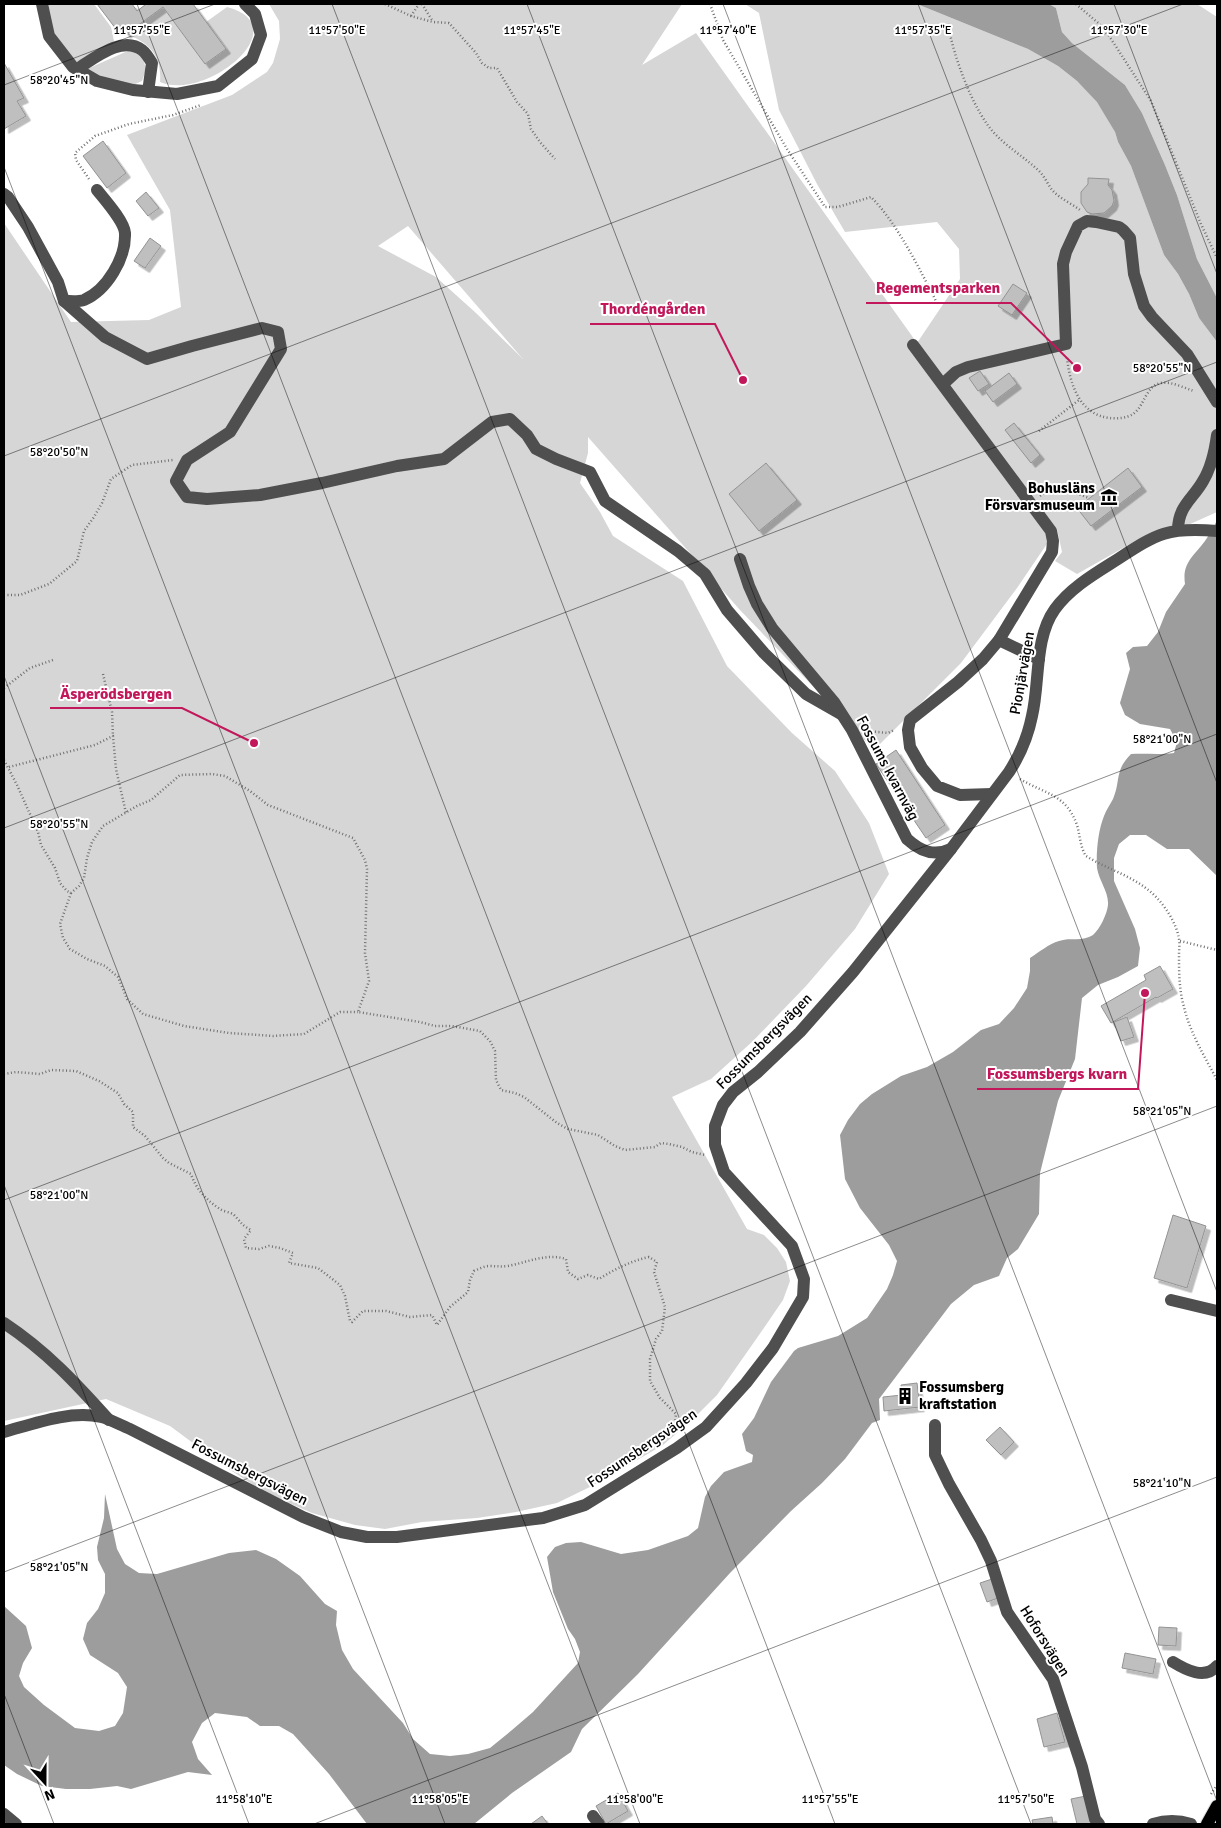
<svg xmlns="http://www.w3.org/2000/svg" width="1221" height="1828" viewBox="0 0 1221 1828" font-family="Signika,sans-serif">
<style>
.green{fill:#d6d6d6;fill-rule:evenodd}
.water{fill:#9d9d9d}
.building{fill:#bfbfbf;stroke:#939393;filter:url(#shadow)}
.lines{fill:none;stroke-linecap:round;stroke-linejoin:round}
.major-casing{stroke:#dbdbdb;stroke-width:14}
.path{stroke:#717171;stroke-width:2.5;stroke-dasharray:1 2.5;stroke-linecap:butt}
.minor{stroke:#4f4f4f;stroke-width:12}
.major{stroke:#000;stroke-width:12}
.ticks{fill:none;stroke:#000;stroke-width:1;stroke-opacity:0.45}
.labels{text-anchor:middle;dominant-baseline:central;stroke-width:4;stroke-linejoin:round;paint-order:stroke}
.poi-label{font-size:15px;font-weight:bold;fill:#000;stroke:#fff;text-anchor:end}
.street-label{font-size:15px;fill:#000;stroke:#fff}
.ticks-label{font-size:12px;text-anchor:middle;fill:#000;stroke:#fff;stroke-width:4;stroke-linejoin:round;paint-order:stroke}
.leader{fill:none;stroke:#c2185b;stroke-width:2}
.callout-dot{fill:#c2185b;stroke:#fff;stroke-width:2}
.callout-label{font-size:16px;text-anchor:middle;font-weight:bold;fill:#c2185b;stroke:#fff;stroke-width:4;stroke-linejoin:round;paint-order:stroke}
</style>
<defs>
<filter id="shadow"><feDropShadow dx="4.5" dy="4.5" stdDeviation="0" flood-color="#0004"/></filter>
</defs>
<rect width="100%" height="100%" fill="#fff"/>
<g class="green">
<path d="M45,4H94L111,27L114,41L77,62L52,33Z"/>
<path d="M269,4H682L642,65L696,33L917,343L960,279L959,249L937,222L845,232L817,184L779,110L759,13L745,4H917L1028,49L1058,66L1077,81L1098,102L1115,132L1118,142L1131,166L1164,255L1178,274L1189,294L1199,318L1217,342V512L1188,525L1139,539L1077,574L1055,561L1062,552L1057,529L1017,588L961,663L874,750L740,610L588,437V453L580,483L600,512L613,536L683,581L727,666L792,733L835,771L869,823L889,874L855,929L806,986L753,1041L711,1079L672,1097L747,1229L764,1235L777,1248L786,1262L790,1281L783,1300L759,1335L717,1395L691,1421L663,1445L594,1485L557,1503L516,1512L477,1518L422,1522L385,1529L355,1525L312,1513L266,1493L224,1466L170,1426L106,1399L4,1421V223L71,322L149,320L181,307L170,210L127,135L232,95L267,72L273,63L280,39L279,21ZM408,226L523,359L476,313L436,277L378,246Z"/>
<path d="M1049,4H1197L1217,17V298L1197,259L1177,195L1165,165L1142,113L1125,85L1072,43L1062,32L1056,8Z"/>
<path d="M163,7L205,64L226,48L206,22L227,7C299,26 206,102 160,82C162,56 150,43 126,34Z"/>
<path d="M130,50L143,57L146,70L142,81L133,85L100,79L87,69Z"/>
</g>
<g class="water">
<path d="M917,4H1049L1056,8L1062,32L1072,43L1125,85L1142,113L1165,165L1177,195L1197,259L1217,298V342L1199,318L1189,294L1178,274L1164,255L1131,166L1118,142L1115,132L1097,102L1077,81L1058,66L1028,49Z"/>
<path d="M1217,520V876L1189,849H1167L1146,835H1130L1119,844L1114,858V881L1135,929L1140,948L1138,966L1118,977L1098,985L1082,998L1075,1059L1058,1101L1040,1173L1039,1214L1018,1249L1007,1258L999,1276L974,1285L951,1304L879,1399L880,1420L872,1423L845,1459L822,1483L791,1511L730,1573L638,1674L582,1729L571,1752L512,1793L474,1824H367L329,1774L293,1734L279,1726H260L247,1717L215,1713L202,1723L192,1742L198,1759L212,1775L188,1772L131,1789L117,1786L90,1789H66L42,1786L17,1774L4,1765V1606L26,1626L32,1648L23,1663L19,1676L24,1687L44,1705L75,1728L99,1731L115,1726L123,1713L127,1687L118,1673L90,1655L83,1639L87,1623L98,1609L105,1593V1574L98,1560L97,1547L104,1518L105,1494L117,1549L125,1564L139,1573L157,1574L229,1553L256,1550L276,1559L300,1576L325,1604L337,1611L336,1625L342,1650L353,1669L403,1723L413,1739L430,1754L450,1756L468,1754L490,1748L512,1730L533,1712L578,1663L580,1652L575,1639L568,1629L553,1592L547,1557L555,1547L566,1543L581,1542L621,1554L648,1550L688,1536L698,1528L705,1497L711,1486L724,1472L752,1462L753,1455L746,1451L742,1434L754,1418L771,1382L794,1351L798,1348L838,1336L867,1318L887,1289L893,1275L897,1261L889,1245L860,1208L845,1179L840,1135L848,1120L860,1104L872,1094L901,1076L927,1067L953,1052L981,1030L999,1024L1014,1008L1027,988L1030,971V958C1039,952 1049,944 1059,941C1070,937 1083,942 1093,935C1100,929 1107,914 1108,905C1109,892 1099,881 1097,868C1096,852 1098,831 1104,816C1106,810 1110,805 1113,799C1121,781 1114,771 1131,754C1145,753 1159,755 1174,753L1177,742L1170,729L1140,724L1125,715L1120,703L1130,669L1126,653L1133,647L1147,646L1158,632L1166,612L1185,584C1182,563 1193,557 1205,541C1209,535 1214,527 1217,520Z"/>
</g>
<g class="building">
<path d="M97,4H132L137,11L145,5L144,4H193L226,49L205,64L163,7L126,34L121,26L116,29Z"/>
<path d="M4,63L24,98L17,101L26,116L4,129Z"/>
<path d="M103,141L126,173L107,188L83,156Z"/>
<path d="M1088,178L1109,179L1108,185L1112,190L1114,201L1112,206L1104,213L1092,214L1087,212L1081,203V192L1088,184Z"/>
<path d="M146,192L159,208L148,216L136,201Z"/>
<path d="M150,238L161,246L145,268L134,261Z"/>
<path d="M1013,284L1027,293L1012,315L998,306Z"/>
<path d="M980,371L989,384L978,391L969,378Z"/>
<path d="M1009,373L1017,384L993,402L985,391Z"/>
<path d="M1014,423L1040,455L1031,463L1005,430Z"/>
<path d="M766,463L797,500L759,531L729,494Z"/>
<path d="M1128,468L1142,487L1091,526L1077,508Z"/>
<path d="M896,750L945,825L926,838L876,764Z"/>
<path d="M1160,966L1173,989L1157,998L1156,997L1111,1023L1101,1006L1146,980L1144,975Z"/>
<path d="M1127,1017L1134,1037L1121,1041L1114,1022Z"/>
<path d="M1173,1215L1206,1226L1187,1288L1154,1278Z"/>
<path d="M917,1383L920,1407L884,1411L883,1397L902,1395L901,1385Z"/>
<path d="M1000,1427L1014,1442L1001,1455L986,1440Z"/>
<path d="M992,1579L998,1598L987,1602L980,1583Z"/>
<path d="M1159,1627L1177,1628L1176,1646L1158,1645Z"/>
<path d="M1125,1653L1156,1659L1153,1674L1122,1668Z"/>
<path d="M1057,1713L1065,1742L1044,1747L1037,1719Z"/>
<path d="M618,1793L628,1811L606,1824L596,1806Z"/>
<path d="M1086,1796L1092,1824H1077L1071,1799Z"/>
<path d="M542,1816L548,1824H531Z"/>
<path d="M1052,1817L1053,1824H1033L1032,1820Z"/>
</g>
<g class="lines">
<g class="major-casing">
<path id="major" d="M1207,1824L1217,1806"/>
</g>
<g class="path">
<path d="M385,4L411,16L433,22L449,23L476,53L482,63L489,68H497L517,102L528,114L531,129L540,142L555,159"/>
<path d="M422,4L432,20"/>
<path d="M710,4L723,40L787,149L825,207H838L871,197C897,223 919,268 936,301"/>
<path d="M1076,4L1104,28L1151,101L1201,224L1217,258"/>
<path d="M411,16L419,4"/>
<path d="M948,24C953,55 974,114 997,136C1009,148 1025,158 1038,170C1045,176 1048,186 1054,192C1061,199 1072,204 1080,210"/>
<path d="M89,179L76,160L75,153L95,136L129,124L173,115L201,105"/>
<path d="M1067,358C1070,385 1080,415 1110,418C1117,419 1127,418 1133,414C1145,406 1145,386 1161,383C1171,381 1184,388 1194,391"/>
<path d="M1039,431L1079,400"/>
<path d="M1040,496C1057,483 1072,492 1089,498"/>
<path d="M4,595H20L49,584L77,561L84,531L94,517L102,503L111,479L132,465L173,460"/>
<path d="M103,674L112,712L113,736"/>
<path d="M4,688L30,668L53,660"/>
<path d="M868,731L888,733L894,730"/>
<path d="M4,760L17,785L38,832L41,845L55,868L60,883L67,891L71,893L79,886L84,878L87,858L92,842L103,826L137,806L151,800L180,775L212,774L225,776L250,791L268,805L353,838L365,860L367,869L365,953L369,981L358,1012L420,1022L435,1026H452L480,1031L490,1041L495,1051L496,1080L501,1090L515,1093L524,1097L557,1123L568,1129L598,1135L615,1146L625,1150L655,1147L661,1143L669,1144L682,1147L692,1152L705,1155"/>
<path d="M9,767L95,745L113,736L116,769L126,813"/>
<path d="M1020,779C1045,794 1066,794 1077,825C1080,835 1080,847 1086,856C1110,871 1138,877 1158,899C1167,909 1177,925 1179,939C1180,944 1179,949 1179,954C1179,972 1179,990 1184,1007C1190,1033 1205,1057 1217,1080"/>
<path d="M71,893L60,924L63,938L70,949L87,959L105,966L118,977L127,999L143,1014L184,1026L229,1033L273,1036L304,1034L340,1012H358"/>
<path d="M1180,941L1217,950"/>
<path d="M4,1074L16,1072L40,1074L51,1070L76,1071L99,1081L118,1093L124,1104L133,1112V1127L145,1136L163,1158L169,1163L191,1174C196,1189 206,1200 220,1209C224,1212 231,1212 234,1215C242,1223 240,1224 251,1230L244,1239L246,1248L259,1249L269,1246L280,1248L293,1253L289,1263L318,1268L340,1285L345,1296L350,1321L352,1322L363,1311H386L410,1317L432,1315L437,1325L450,1307L468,1292L470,1280L474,1271C479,1269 484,1266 489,1266C496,1266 501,1267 508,1266C528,1262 547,1253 566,1259L568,1272L578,1279L588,1275L599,1279C615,1269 631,1261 649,1257L657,1262L654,1272L665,1307L662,1331L656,1339L650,1359V1381L660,1398L676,1414L675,1424L680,1430"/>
<path d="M1211,1794L1217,1785"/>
</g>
<g class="minor">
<path d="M42,4L49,36L73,67L97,81L133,90L177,94L218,86L252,59L261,35L255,14L245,4"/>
<path d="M77,69C95,58 122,35 142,50C146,53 149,58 152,63L148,92"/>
<path d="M4,194L8,197L28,227L58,282L64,301L105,337L147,359L192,346L262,328L278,332L281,349L230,432L187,460L176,481L187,497L207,499L260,495L322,483L397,466L444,459L492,422L510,419L527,435L536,449L556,459L590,472L605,501L678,551L705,574L727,610L764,653L806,694L841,714"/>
<path d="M64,301C70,301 79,302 84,300C107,290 126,258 125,233C124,221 105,200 97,190"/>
<path d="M913,345L1051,531L1053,541L1052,552L999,640L983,659L958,682L910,720L908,730L910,747L922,768L937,786L960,795L992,794"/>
<path d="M943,384L956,372L968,367L1066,344L1063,264L1066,252L1078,226L1087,221L1096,222L1119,227L1123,230L1130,238L1134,274L1144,306L1152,317L1187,354L1217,402"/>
<path d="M1178,530C1178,506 1193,499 1203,481C1211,468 1215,450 1217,435"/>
<path d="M740,559L749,586L757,604L772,628L834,702L852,730L907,839C920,851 934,857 951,849"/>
<path d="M999,640L1039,659"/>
<path d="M1171,1300L1217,1311"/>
<path d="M4,1323C46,1351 75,1382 109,1420"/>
<path d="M935,1425V1455L949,1484L981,1540L991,1561L1007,1612L1053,1679L1082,1767L1095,1819L1099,1824"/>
<path d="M4,1432C33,1424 70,1410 101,1417C110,1419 120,1425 130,1429L303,1517L341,1532L367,1537H397L543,1518L585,1505L677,1448L706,1427L746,1383L773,1348L803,1297L804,1279L792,1246L724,1172L715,1145V1126L723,1105L733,1092L758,1072L800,1032L853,972L951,849L1009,772C1020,755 1028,736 1032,716C1040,683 1034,638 1055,609C1071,587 1096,573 1118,559C1158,533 1168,527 1217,531"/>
<path d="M1173,1662C1186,1670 1205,1680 1217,1666"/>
<path d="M4,1814L16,1824"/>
<path d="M593,1816L599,1824"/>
<path d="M1153,1824C1166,1820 1178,1820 1191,1824"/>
</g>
<use href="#major" class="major"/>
</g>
<path class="ticks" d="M137,4L835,1824M332,4L1031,1824M527,4L1217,1801M723,4L1217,1292M918,4L1217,783M1114,4L1217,274M4,85L215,4M4,167L640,1824M4,456L1183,4M4,676L445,1824M4,828L1217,362M4,1185L249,1824M4,1200L1217,734M4,1572L1217,1106M4,1694L54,1824M314,1824L1217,1477"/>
<defs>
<g id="museum-bare" transform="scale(1.35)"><path d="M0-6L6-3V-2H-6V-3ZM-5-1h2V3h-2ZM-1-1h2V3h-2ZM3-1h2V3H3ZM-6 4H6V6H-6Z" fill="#000" stroke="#fff" stroke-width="2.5" paint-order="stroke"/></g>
<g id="building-bare" transform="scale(1.35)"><path d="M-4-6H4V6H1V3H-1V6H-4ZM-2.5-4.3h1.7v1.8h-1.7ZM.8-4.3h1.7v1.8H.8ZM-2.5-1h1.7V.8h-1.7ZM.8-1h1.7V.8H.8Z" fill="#000" stroke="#fff" stroke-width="2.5" paint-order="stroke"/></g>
</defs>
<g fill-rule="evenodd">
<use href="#museum-bare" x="1109" y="497"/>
<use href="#building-bare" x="905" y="1396"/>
</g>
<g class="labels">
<g class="poi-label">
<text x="1095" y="488">Bohusläns<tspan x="1095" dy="17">Försvarsmuseum</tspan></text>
<text x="919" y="1387" text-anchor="start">Fossumsberg<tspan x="919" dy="17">kraftstation</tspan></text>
</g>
<g class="street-label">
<text transform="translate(1022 673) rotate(-80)">Pionjärvägen</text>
<text transform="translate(888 768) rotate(62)">Fossums kvarnväg</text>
<text transform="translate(764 1041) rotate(-45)">Fossumsbergsvägen</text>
<text transform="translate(642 1448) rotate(-34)">Fossumsbergsvägen</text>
<text transform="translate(250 1472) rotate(27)">Fossumsbergsvägen</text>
<text transform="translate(1045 1641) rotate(58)">Hoforsvägen</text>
</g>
</g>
<g class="ticks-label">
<text x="142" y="34">11°57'55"E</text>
<text x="337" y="34">11°57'50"E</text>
<text x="532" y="34">11°57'45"E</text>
<text x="728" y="34">11°57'40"E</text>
<text x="923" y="34">11°57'35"E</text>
<text x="1119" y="34">11°57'30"E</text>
<text x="59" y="84">58°20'45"N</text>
<text x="1162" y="372">58°20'55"N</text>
<text x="59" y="456">58°20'50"N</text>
<text x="1162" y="743">58°21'00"N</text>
<text x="59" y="828">58°20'55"N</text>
<text x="1162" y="1115">58°21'05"N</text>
<text x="59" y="1199">58°21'00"N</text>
<text x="1162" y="1487">58°21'10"N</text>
<text x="59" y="1571">58°21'05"N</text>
<text x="244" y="1803">11°58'10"E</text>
<text x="440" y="1803">11°58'05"E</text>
<text x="635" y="1803">11°58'00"E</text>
<text x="830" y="1803">11°57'55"E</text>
<text x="1026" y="1803">11°57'50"E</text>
</g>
<path class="leader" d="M1077 368L1011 303H866M743 380L715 324H590M254 743L182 708H50M1145 993L1138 1089H977"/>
<g class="callout-dot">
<circle cx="1077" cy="368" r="5"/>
<circle cx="743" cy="380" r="5"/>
<circle cx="254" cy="743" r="5"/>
<circle cx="1145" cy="993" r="5"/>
</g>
<g class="callout-label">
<text x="938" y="293">Regementsparken</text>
<text x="653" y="314">Thordéngården</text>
<text x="116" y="699">Äsperödsbergen</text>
<text x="1057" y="1079">Fossumsbergs kvarn</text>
</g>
<rect width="1221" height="1828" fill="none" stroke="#000000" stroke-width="10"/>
<g transform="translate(45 1783) rotate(159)" stroke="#ffffff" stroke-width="4" paint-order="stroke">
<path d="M0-4L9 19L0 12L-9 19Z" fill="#000000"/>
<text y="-8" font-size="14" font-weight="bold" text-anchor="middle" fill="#000000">N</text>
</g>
</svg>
